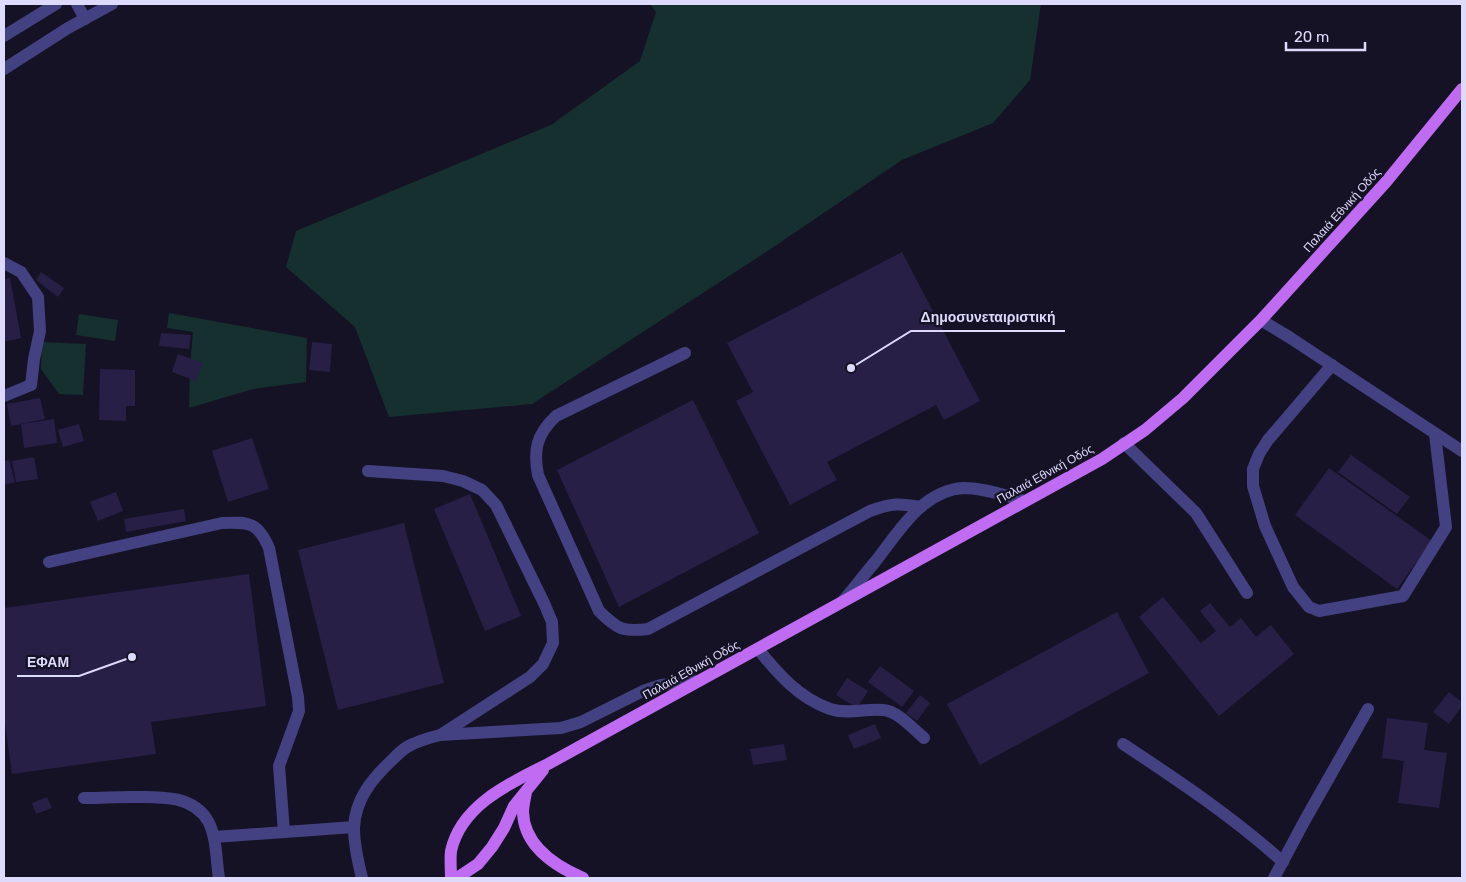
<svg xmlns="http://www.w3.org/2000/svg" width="1466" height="882" viewBox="0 0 1466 882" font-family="Rubik,sans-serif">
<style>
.green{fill:#15302f}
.building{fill:#271f46}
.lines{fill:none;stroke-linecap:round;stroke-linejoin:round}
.minor{stroke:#434181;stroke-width:12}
.major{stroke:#bf6bf2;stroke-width:12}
.labels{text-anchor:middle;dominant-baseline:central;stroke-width:4.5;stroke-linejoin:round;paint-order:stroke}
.street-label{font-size:12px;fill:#dedafc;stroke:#151226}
.leader{fill:none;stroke:#dedafc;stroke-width:2}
.callout-dot{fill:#dedafc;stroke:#151226;stroke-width:2}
.callout-label{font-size:14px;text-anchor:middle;font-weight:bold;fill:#dedafc;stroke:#151226;stroke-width:4.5;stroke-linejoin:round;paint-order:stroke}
</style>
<rect width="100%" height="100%" fill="#151226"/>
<g class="green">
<path d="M650,4H1041L1030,80L993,123L902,160L766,252L532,404L389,417L355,327L286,267L296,231L551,125L640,61L656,12Z"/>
<path d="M169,313L307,338L306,382L253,389L189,408L190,366L193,332L167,328Z"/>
<path d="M79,314L118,320L115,341L76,335Z"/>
<path d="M42,342L86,344L83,395L59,394L41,369Z"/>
</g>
<g class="building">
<path d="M902,252L980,401L944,420L936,405L827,462L837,480L790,505L736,401L753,392L727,343Z"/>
<path d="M41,272L64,288L58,297L36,280Z"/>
<path d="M10,278L21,338L4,342V279Z"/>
<path d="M161,333L191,335L189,349L159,346Z"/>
<path d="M312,342L332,344L330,372L309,370Z"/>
<path d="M178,354L203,363L196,381L172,372Z"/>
<path d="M100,369L135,370V406H126V421L99,420Z"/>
<path d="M40,398L45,419L11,426L7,404Z"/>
<path d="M693,400L759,533L619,607L557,470Z"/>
<path d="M54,419L57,443L24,448L21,424Z"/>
<path d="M79,424L84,441L63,447L58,430Z"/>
<path d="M252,438L269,489L228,502L212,451Z"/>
<path d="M1351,455L1410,497L1397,514L1338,472Z"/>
<path d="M34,457L38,479L16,482L12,461Z"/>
<path d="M9,460L15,482L4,485V461Z"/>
<path d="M1329,468L1432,541L1397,589L1295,515Z"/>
<path d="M116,492L123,511L98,521L90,502Z"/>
<path d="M470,494L521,616L485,631L434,509Z"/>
<path d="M184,509L186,521L126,532L124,519Z"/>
<path d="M404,523L444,683L338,710L298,550Z"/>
<path d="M249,574L266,706L151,722L156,754L12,774L4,717V608Z"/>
<path d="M1163,597L1201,643L1216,631L1200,611L1210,603L1230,627L1241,618L1256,637L1271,625L1294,654L1219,716L1139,617Z"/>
<path d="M1117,612L1149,673L980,765L947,704Z"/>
<path d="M880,666L914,691L902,707L868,682Z"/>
<path d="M847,678L868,691L857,708L836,695Z"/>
<path d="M1449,692L1462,702V706L1449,724L1433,712Z"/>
<path d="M920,695L930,703L917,721L906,713Z"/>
<path d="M1387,718L1428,723L1424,750L1447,753L1439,808L1398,803L1404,761L1382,758Z"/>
<path d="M875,724L881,738L854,749L848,735Z"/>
<path d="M784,744L787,760L753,765L750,749Z"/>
<path d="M47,797L52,808L36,814L32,803Z"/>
</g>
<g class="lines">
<g class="minor">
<path d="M77,4L85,19"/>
<path d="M4,36L56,4"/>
<path d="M4,69L68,28L112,4"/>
<path d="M4,263L21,272L38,297L40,331L34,359L31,385L4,396"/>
<path d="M1261,320L1289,337L1462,451"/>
<path d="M685,353L556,416C537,434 533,449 538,475L599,611C618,629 621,632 648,629L870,511C892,503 899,503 921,507"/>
<path d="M1332,365L1268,440L1259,454L1253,469V486L1265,526L1293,587L1309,607L1319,611L1403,596L1446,527L1435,434"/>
<path d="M1124,443L1196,513L1247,593"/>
<path d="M368,471L443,476L463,481L482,490L496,505L544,603L552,622L553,643L543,664L530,677L442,734"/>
<path d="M49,562L222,523C249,522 258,522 269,548L298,697L299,711L279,766L284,832"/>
<path d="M843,601C854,588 864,575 875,562C898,533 922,490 964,488C984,488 1006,496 1025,501"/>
<path d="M758,649C778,674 799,698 830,709C848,715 867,708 883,710C898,711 913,729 924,738"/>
<path d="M1123,744C1179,781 1233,817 1283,862"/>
<path d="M84,798C100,798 115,797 131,797C158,797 192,794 208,821C217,838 216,860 219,878"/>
<path d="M214,837L354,827"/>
<path d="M362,878C358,862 354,845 354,828C355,799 372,779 392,760C397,755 402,750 407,747C417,741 428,738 440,735L561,728L581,722L643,691L661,685L699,681"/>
<path d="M1274,878L1305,820L1368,709"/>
</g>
<g class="major">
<path d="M526,792C525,799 523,806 523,812C524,846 555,866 583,878"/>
<path d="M451,878C451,870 450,860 451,851C461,805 510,783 548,764L1102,459L1145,430L1183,398L1261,320L1386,182L1462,89"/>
<path d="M457,878L478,864L492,847L504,828L514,806L543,770"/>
</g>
</g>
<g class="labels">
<g class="street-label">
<text transform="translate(1342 210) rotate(-48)">Παλαιά Εθνική Οδός</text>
<text transform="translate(1045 474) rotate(-29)">Παλαιά Εθνική Οδός</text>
<text transform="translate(691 670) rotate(-29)">Παλαιά Εθνική Οδός</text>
</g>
</g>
<path class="leader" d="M851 368L911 331H1065M132 657L79 676H17"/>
<g class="callout-dot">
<circle cx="851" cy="368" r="5"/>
<circle cx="132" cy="657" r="5"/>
</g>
<g class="callout-label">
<text x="988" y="322">Δημοσυνεταιριστική</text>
<text x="48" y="667">ΕΦΑΜ</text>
</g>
<rect width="1466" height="882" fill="none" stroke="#dedafc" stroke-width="10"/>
<path d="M1286 42v8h79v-8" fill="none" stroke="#dedafc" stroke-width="2.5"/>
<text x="1294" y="42" font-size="15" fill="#dedafc" stroke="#151226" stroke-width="4" paint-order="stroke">20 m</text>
</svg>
